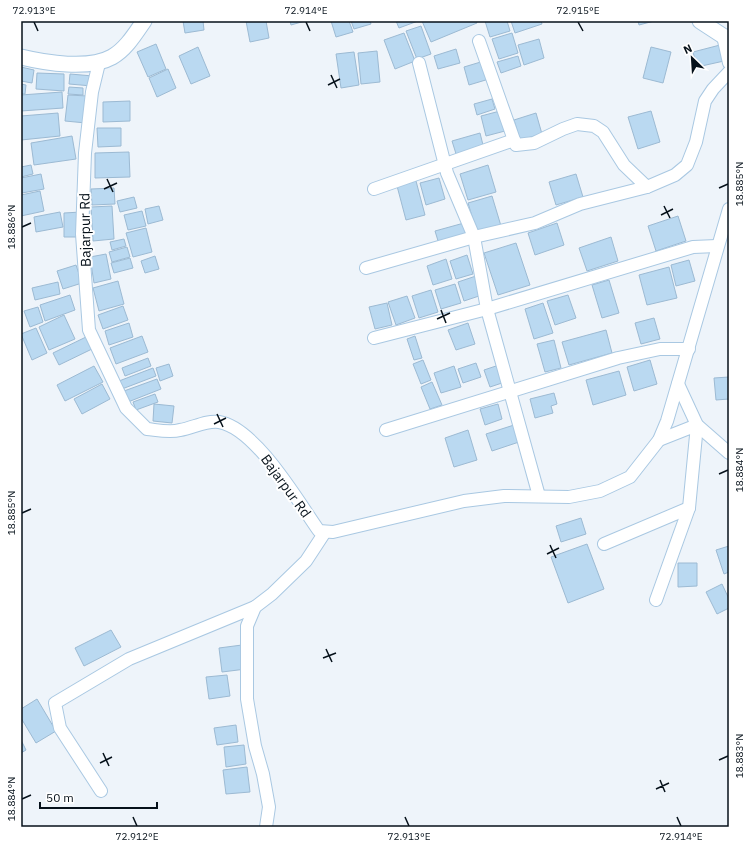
<svg xmlns="http://www.w3.org/2000/svg" width="750" height="848" viewBox="0 0 750 848" font-family="'IBM Plex Sans',sans-serif">
<style>
.building{fill:#bad9f1;stroke:#9cbad3}
.lines{fill:none;stroke-linecap:round;stroke-linejoin:round}
.minor-casing{stroke:#a9c8e2;stroke-width:14}
.tertiary-casing{stroke:#a9c8e2;stroke-width:17}
.minor{stroke:#fff;stroke-width:12}
.tertiary{stroke:#fff;stroke-width:15}
.ticks{fill:none;stroke:#06111a;stroke-width:1.5}
.labels{text-anchor:middle;dominant-baseline:central;stroke-width:4;stroke-linejoin:round;paint-order:stroke}
.street-label{font-size:14px;fill:#06111a;stroke:#fff}
.neatline{fill:none;stroke:#06111a;stroke-width:1.5}
.ticks-label{font-size:10px;text-anchor:middle;fill:#06111a}
</style>
<rect width="100%" height="100%" fill="#eef4fa"/>
<g class="building">
<path d="M183,21H203L204,30L185,33Z"/>
<path d="M246,21H266L269,38L250,42Z"/>
<path d="M290,21H305L291,25Z"/>
<path d="M331,21H349L353,32L336,37Z"/>
<path d="M351,21H370L371,24L354,29Z"/>
<path d="M396,21H418L399,28Z"/>
<path d="M422,21H476L477,23L431,42Z"/>
<path d="M485,21H507L510,31L490,37Z"/>
<path d="M511,21H541L542,24L515,33Z"/>
<path d="M638,21H654L639,25Z"/>
<path d="M421,26L431,54L417,59L406,31Z"/>
<path d="M404,33L415,61L395,69L384,40Z"/>
<path d="M512,33L518,53L499,59L492,39Z"/>
<path d="M539,39L544,58L524,65L518,45Z"/>
<path d="M156,44L166,69L148,77L137,52Z"/>
<path d="M720,45L724,61L697,67L693,52Z"/>
<path d="M198,47L210,76L191,84L179,56Z"/>
<path d="M651,47L671,52L663,83L643,78Z"/>
<path d="M456,49L460,63L438,69L434,56Z"/>
<path d="M377,51L380,82L361,84L358,53Z"/>
<path d="M354,52L359,85L341,88L336,54Z"/>
<path d="M518,56L521,66L501,73L497,62Z"/>
<path d="M484,61L489,79L469,85L464,67Z"/>
<path d="M21,67L34,70L32,83L21,81Z"/>
<path d="M168,69L176,88L157,97L149,78Z"/>
<path d="M37,73L64,74V91L36,89Z"/>
<path d="M70,74L93,76L92,86L69,84Z"/>
<path d="M21,84L26,85L25,94H21Z"/>
<path d="M69,87L83,88V95L68,94Z"/>
<path d="M62,92L63,108L21,111V95Z"/>
<path d="M68,95L88,96L86,123L65,121Z"/>
<path d="M492,99L495,109L477,115L474,104Z"/>
<path d="M130,101V121L103,122V102Z"/>
<path d="M500,111L505,131L486,136L481,116Z"/>
<path d="M651,111L660,142L638,149L628,117Z"/>
<path d="M58,113L60,136L21,140V116Z"/>
<path d="M536,113L542,134L520,140L514,120Z"/>
<path d="M97,128H121V146L98,147Z"/>
<path d="M480,133L484,149L457,157L452,141Z"/>
<path d="M72,136L76,159L34,165L31,143Z"/>
<path d="M129,152L130,177L95,178V153Z"/>
<path d="M31,165L33,174L21,177V167Z"/>
<path d="M488,165L496,192L468,200L460,174Z"/>
<path d="M41,174L44,189L22,193L21,178Z"/>
<path d="M576,174L583,197L556,205L549,182Z"/>
<path d="M439,178L445,199L426,205L420,183Z"/>
<path d="M416,181L425,215L406,220L397,186Z"/>
<path d="M114,188L115,204L92,205L91,189Z"/>
<path d="M40,191L44,211L21,216V195Z"/>
<path d="M492,196L501,226L477,233L468,203Z"/>
<path d="M134,197L137,208L120,212L117,201Z"/>
<path d="M112,206L114,239L93,241L91,207Z"/>
<path d="M159,206L163,220L148,224L145,209Z"/>
<path d="M142,211L146,226L128,230L124,215Z"/>
<path d="M60,212L63,227L36,232L34,217Z"/>
<path d="M81,212V237H64V213Z"/>
<path d="M678,216L686,241L656,251L648,226Z"/>
<path d="M464,223L468,235L439,244L435,231Z"/>
<path d="M557,223L564,245L535,255L528,233Z"/>
<path d="M146,228L152,252L133,257L126,233Z"/>
<path d="M611,237L618,261L587,271L579,248Z"/>
<path d="M124,239L126,246L112,250L110,242Z"/>
<path d="M516,243L530,285L498,295L484,253Z"/>
<path d="M127,247L130,257L112,262L109,252Z"/>
<path d="M106,254L111,279L94,283L90,257Z"/>
<path d="M467,255L473,274L456,279L450,261Z"/>
<path d="M155,256L159,269L145,273L141,261Z"/>
<path d="M130,258L133,268L114,273L111,263Z"/>
<path d="M446,259L452,279L433,285L427,266Z"/>
<path d="M689,260L695,281L676,286L671,265Z"/>
<path d="M76,265L82,283L63,289L57,271Z"/>
<path d="M669,267L677,298L647,305L639,275Z"/>
<path d="M476,276L482,295L464,301L458,282Z"/>
<path d="M609,280L619,313L602,318L592,285Z"/>
<path d="M118,281L124,304L99,311L93,288Z"/>
<path d="M58,282L60,294L35,300L32,288Z"/>
<path d="M455,284L461,303L441,309L435,290Z"/>
<path d="M431,290L438,312L419,318L412,296Z"/>
<path d="M70,295L75,310L45,321L40,305Z"/>
<path d="M568,295L576,318L555,325L547,301Z"/>
<path d="M407,296L415,318L396,325L388,302Z"/>
<path d="M387,303L392,325L375,329L369,307Z"/>
<path d="M543,303L553,333L534,339L525,309Z"/>
<path d="M123,306L128,320L103,329L98,315Z"/>
<path d="M38,307L43,322L30,327L24,311Z"/>
<path d="M64,315L75,339L49,350L39,327Z"/>
<path d="M654,318L660,339L641,344L635,323Z"/>
<path d="M129,323L133,337L109,345L105,331Z"/>
<path d="M468,323L475,344L456,350L448,330Z"/>
<path d="M36,328L47,353L32,360L21,334Z"/>
<path d="M606,330L612,353L569,365L562,342Z"/>
<path d="M142,336L148,352L116,364L110,348Z"/>
<path d="M415,336L422,358L414,360L407,339Z"/>
<path d="M86,337L92,349L59,365L53,353Z"/>
<path d="M554,340L561,368L545,372L537,344Z"/>
<path d="M148,358L151,366L125,376L122,368Z"/>
<path d="M423,360L431,380L421,384L413,364Z"/>
<path d="M650,360L657,384L634,391L627,367Z"/>
<path d="M476,363L481,377L463,383L458,369Z"/>
<path d="M169,364L173,376L160,381L156,368Z"/>
<path d="M499,365L505,382L490,387L484,370Z"/>
<path d="M94,366L103,382L65,401L57,385Z"/>
<path d="M454,366L461,387L441,393L434,373Z"/>
<path d="M153,368L156,376L122,389L119,381Z"/>
<path d="M619,371L626,395L593,405L586,380Z"/>
<path d="M729,377V399L716,400L714,378Z"/>
<path d="M157,379L161,389L128,402L124,391Z"/>
<path d="M432,382L442,405L430,409L421,387Z"/>
<path d="M102,384L110,399L82,414L74,399Z"/>
<path d="M554,393L557,404L551,406L553,413L535,418L530,399Z"/>
<path d="M155,394L158,402L136,410L133,402Z"/>
<path d="M154,404L174,406L172,423L153,421Z"/>
<path d="M498,404L502,419L485,425L480,409Z"/>
<path d="M514,425L519,442L492,451L486,434Z"/>
<path d="M468,430L477,460L454,467L445,438Z"/>
<path d="M581,518L586,534L561,542L556,526Z"/>
<path d="M587,544L604,589L568,603L551,557Z"/>
<path d="M729,546V572L724,574L716,550Z"/>
<path d="M678,563H697V586L678,587Z"/>
<path d="M722,584L729,599V608L717,614L706,592Z"/>
<path d="M111,630L121,647L84,666L75,648Z"/>
<path d="M242,645L246,669L222,672L219,648Z"/>
<path d="M227,675L230,696L209,699L206,677Z"/>
<path d="M37,699L56,731L36,743L21,718V709Z"/>
<path d="M236,725L238,742L217,745L214,728Z"/>
<path d="M21,740L26,750L21,753Z"/>
<path d="M244,745L246,764L226,767L224,747Z"/>
<path d="M247,767L250,792L226,794L223,770Z"/>
</g>
<g class="lines">
<g class="minor-casing">
<g id="minor">
<path d="M723,36L729,63"/>
<path d="M479,41L514,140"/>
<path d="M99,63L92,92L85,153L82,234L89,330L126,408L147,429C157,430 170,433 180,430C193,428 206,420 219,422C256,428 299,503 319,531L333,532L464,501L504,496L569,497L600,491L630,477L659,440L667,421L729,209"/>
<path d="M419,63L447,173L474,237L487,309L539,496"/>
<path d="M374,189L514,140L516,145L534,143L563,129L577,124L594,126L603,132L624,165L647,187"/>
<path d="M366,268L474,237L535,223L580,204L647,187L675,175L687,165L696,142L705,101L713,89L729,72"/>
<path d="M374,338L487,309L693,247L717,246"/>
<path d="M678,384L697,425L729,453"/>
<path d="M386,430L618,358L660,349H689"/>
<path d="M604,544L689,508"/>
<path d="M656,600L689,508L697,425L659,440"/>
<path d="M101,791L60,728L55,703L129,659L255,607"/>
<path d="M266,827L269,807L263,774L255,746L247,699V626L255,607L272,594L306,561L325,532"/>
</g>
</g>
<g class="tertiary-casing">
<g id="tertiary">
<path d="M700,21L723,36L729,38"/>
<path d="M21,57C46,63 89,70 112,57C126,49 135,34 144,21"/>
</g>
</g>
<use href="#minor" class="minor"/>
<use href="#tertiary" class="tertiary"/>
</g>
<path class="ticks" d="M34,22L38,31M306,22L310,31M578,22L583,31M331,75L337,88M328,85L340,79M107,179L113,192M719,188L728,184M104,189L117,183M664,206L670,218M661,215L673,209M22,227L31,223M441,310L446,323M437,319L450,313M217,414L223,427M214,424L226,418M719,474L728,470M22,513L31,509M550,545L556,558M547,554L559,548M326,649L332,662M323,658L336,653M103,753L109,766M719,760L728,756M100,763L112,757M660,780L665,792M656,789L669,783M22,799L31,795M133,817L137,826M405,817L409,826M677,817L681,826"/>
<g class="labels">
<g class="street-label">
<text transform="translate(85 230) rotate(-91)">Bajarpur Rd</text>
<text transform="translate(286 486) rotate(54)">Bajarpur Rd</text>
</g>
</g>
<rect width="750" height="848" fill="none" stroke="#ffffff" stroke-width="44"/>
<g transform="translate(692 58) rotate(335)" stroke="#ffffff" stroke-width="3" paint-order="stroke">
<path d="M0-3L7 15L0 10L-7 15Z" fill="#06111a"/>
<text y="-6" font-size="11" font-weight="bold" text-anchor="middle" fill="#06111a">N</text>
</g>
<path d="M40 802v6h117v-6" fill="none" stroke="#06111a" stroke-width="2"/>
<text x="46" y="802" font-size="12" fill="#06111a" stroke="#ffffff" stroke-width="3" paint-order="stroke">50 m</text>
<rect x="22" y="22" width="706" height="804" class="neatline"/>
<g class="ticks-label">
<text x="34" y="14">72.913°E</text>
<text x="306" y="14">72.914°E</text>
<text x="578" y="14">72.915°E</text>
<text transform="translate(739 184) rotate(-90)" y="4">18.885°N</text>
<text transform="translate(11 227) rotate(-90)" y="4">18.886°N</text>
<text transform="translate(739 470) rotate(-90)" y="4">18.884°N</text>
<text transform="translate(11 513) rotate(-90)" y="4">18.885°N</text>
<text transform="translate(739 756) rotate(-90)" y="4">18.883°N</text>
<text transform="translate(11 799) rotate(-90)" y="4">18.884°N</text>
<text x="137" y="840">72.912°E</text>
<text x="409" y="840">72.913°E</text>
<text x="681" y="840">72.914°E</text>
</g>
</svg>
